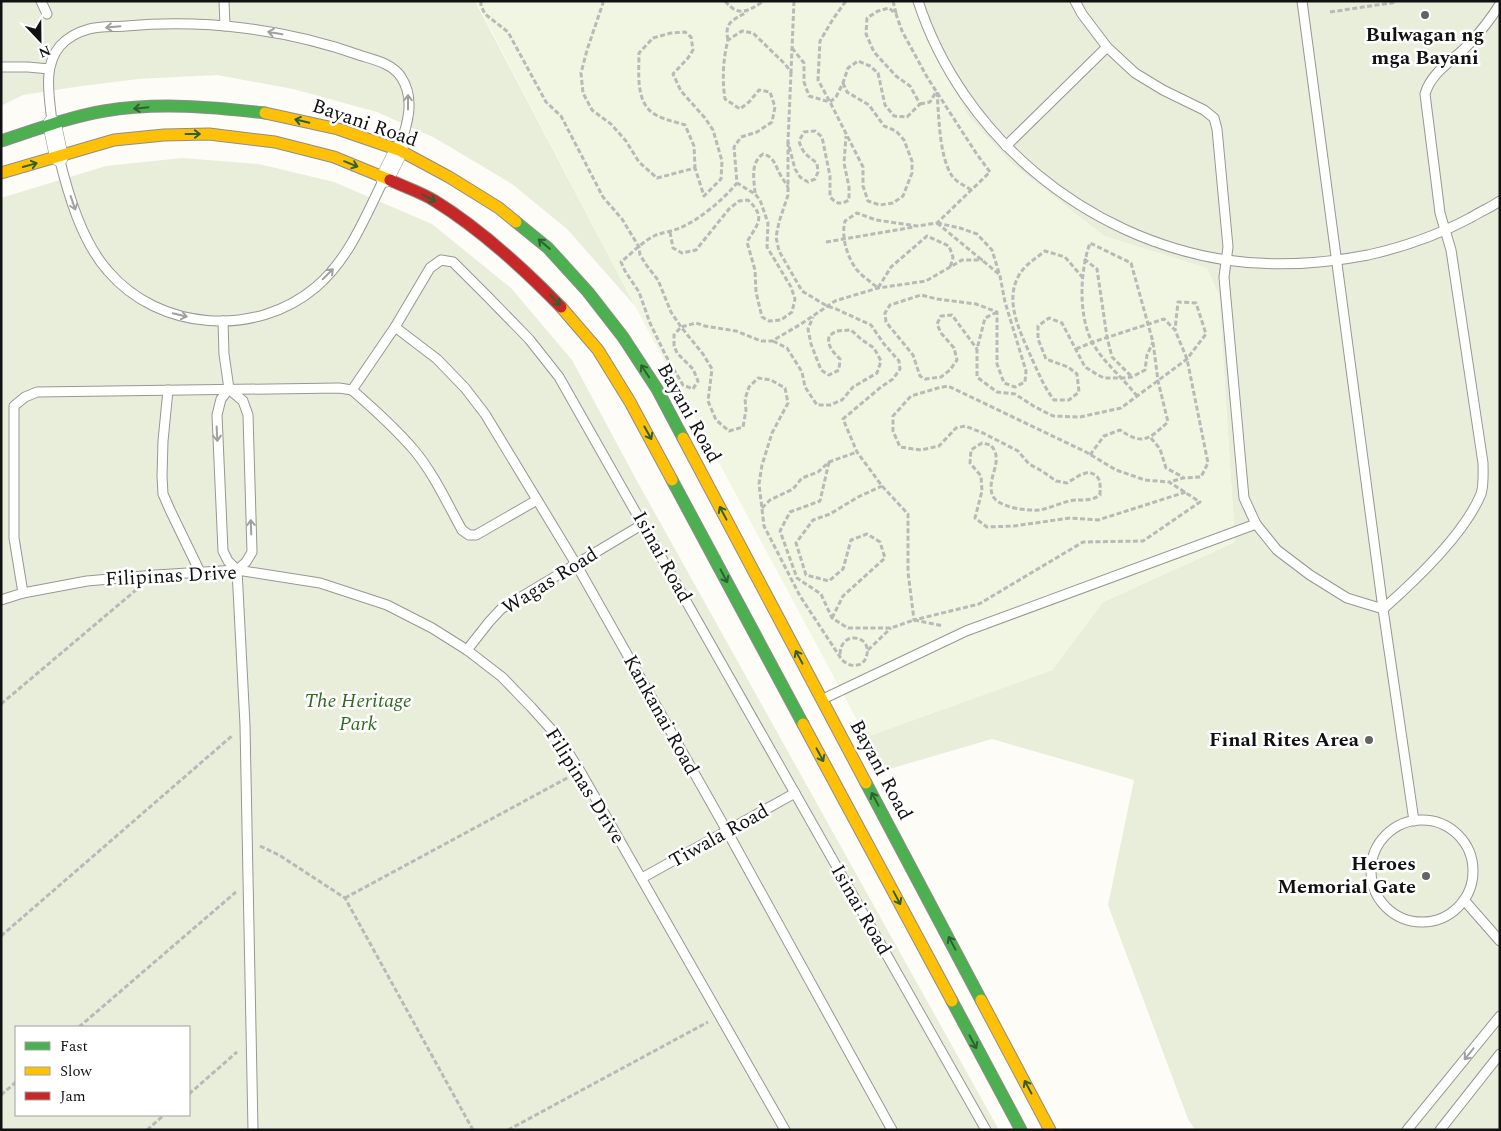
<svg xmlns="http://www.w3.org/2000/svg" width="1501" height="1131" viewBox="0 0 1501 1131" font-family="Spectral,serif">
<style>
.cemetery{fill:#e9eedb;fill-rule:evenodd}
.pitch{fill:#f0f6e1}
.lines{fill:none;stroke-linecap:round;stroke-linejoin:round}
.lane-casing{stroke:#979795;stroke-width:11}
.street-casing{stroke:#979795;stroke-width:19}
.fast-casing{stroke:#8e8d8b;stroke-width:13}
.slow-casing{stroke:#8e8d8b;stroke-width:13}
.jam-casing{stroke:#8e8d8b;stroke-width:13}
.path{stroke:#b9b9b8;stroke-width:3;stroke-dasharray:5 2.5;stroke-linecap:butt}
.lane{stroke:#fffffe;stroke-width:9}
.street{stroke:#fffffe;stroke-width:18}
.fast{stroke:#4caf50;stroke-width:11}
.slow{stroke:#ffc107;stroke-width:11}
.jam{stroke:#c62828;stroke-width:11}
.oneway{stroke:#a0a09f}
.oneway2{stroke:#2e6030}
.poi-dot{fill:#646362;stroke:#fff;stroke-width:2}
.labels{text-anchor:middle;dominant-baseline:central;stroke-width:5;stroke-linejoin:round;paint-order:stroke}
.poi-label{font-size:20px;font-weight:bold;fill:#111;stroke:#fff;text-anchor:end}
.street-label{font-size:20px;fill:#111;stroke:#fff}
.park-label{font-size:20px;font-style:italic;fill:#2f6b1f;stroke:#fff}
</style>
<rect width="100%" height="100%" fill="#fdfcf7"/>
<g class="cemetery">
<path d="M1,1H475L635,306L567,229L512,184L435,138L377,112L293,89L217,75L138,79L82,86L23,95L1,106Z"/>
<path d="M914,1H1500V1130H1195L1188,1119L1108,905L1134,780L992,739L886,770L866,737L1052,670L1103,602L1235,542L1219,296L1207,269L1104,236L1011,163L969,117L927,40Z"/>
<path d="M182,158L259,164L334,182L432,224L511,288L572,360L637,481L999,1130H1V198L106,166ZM16,1027H189V1115H16Z"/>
</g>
<path class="pitch" d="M476,1H914L927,40L969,117L1011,163L1104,236L1207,268L1219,295L1235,542L1103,602L1052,670L866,737L635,306Z"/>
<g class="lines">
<g class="lane-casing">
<g id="lane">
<path d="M41,1L47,14"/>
<path d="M224,1L225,26"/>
<path d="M918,1C962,136 1085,238 1226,260C1273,267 1321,264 1368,255C1404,247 1438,235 1470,218C1480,212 1491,207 1500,201"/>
<path d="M1075,1L1082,14L1107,47L1135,73L1163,90L1204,110L1214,118L1217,129L1228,247L1224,277L1244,498L1256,524L1277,550L1310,575L1347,598L1383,609C1416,580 1464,535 1481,494C1484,485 1483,472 1483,463L1451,250L1440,213L1425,94C1432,70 1455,60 1471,42C1482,30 1492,17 1500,4"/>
<path d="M1302,1L1383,609L1414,821"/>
<path d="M1,67H28L49,69"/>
<path d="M52,123C50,99 42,67 60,46C67,38 78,32 89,29C100,26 114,27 126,26C205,19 287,29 362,56C375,60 393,64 401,77C416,99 407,126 399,149"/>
<path d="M1006,146L1107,47"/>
<path d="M59,157C68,194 82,242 108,271C159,331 256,338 316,287C349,259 365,217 384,179"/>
<path d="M223,321L224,354L229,389L243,401L248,415L252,552L246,562L237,570"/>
<path d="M395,327L437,359L465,388L485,414L576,564L727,831L892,1130"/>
<path d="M229,389L221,399L217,415L223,551L228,561L237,570L245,725L253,1130"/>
<path d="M168,390L163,441L162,476L163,494L170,510L200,572"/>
<path d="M352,390L395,327L430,268L441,260L453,262L488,297L529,339L559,377L986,1130"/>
<path d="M352,390C374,409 395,428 414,450C434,474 447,503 462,530L469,535H476L537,500"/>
<path d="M23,593L14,538V406L25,397L37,392L339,388L352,390"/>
<path d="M1,600L23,593L87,581L155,575L237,570L320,583L387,605L432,628L467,650L502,677L531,707L559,738L580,771L785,1130"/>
<path d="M467,650L489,622L501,609L643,524"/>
<path d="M823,699L966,631L1256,524"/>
<circle cx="1422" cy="871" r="51"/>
<path d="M642,878L795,793"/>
<path d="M1464,900L1500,941"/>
<path d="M1407,1130L1500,1016"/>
<path d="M1440,1130L1500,1054"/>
</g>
</g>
<g class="street-casing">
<g id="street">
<path d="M52,124L59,157"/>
<path d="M385,178L399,150"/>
</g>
</g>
<g class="fast-casing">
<g id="fast">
<path d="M1,141C35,130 69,117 104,111C158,102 212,107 265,113"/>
<path d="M516,222L548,248L588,292L623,337L657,389L683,438"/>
<path d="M672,480L803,724"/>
<path d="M866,783L981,1000"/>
<path d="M952,1001L1021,1130"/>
</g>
</g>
<g class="slow-casing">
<g id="slow">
<path d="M265,113L338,129L399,150L449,177L499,208L516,222"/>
<path d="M1,173L114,140L164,135L209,134L275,142L334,157L390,180"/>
<path d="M561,307L598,350L630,402L672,480"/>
<path d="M683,438L866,783"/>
<path d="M803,724L952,1001"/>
<path d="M981,1000L1050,1130"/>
</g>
</g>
<g class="jam-casing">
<path id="jam" d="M390,180C404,187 421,192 435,201C482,230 523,268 561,307"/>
</g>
<g class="path">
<path d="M481,1V6L485,14L508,32L546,102L561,116L603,197L622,219L639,247L640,255L647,266L658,280L671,312L681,327L703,354L712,369L708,401L716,420L729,431L743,427L746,410L745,399L749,387L758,378L771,380L785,388L788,403L772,433L762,465L759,484L764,526L800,596L842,660C848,665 853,667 861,664C865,661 866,658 867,654C871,635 840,630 840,655"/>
<path d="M602,1L603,3L587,50L581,73L583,93L592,110L611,124L626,141L639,162L657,178L695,168L704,196L721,179L722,161L713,130L705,118L681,91L673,74L688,58L693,50L691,37L685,32L671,33L653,38L639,53C639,73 635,104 656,115C665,120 676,122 685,125L694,146L695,168"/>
<path d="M725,1C739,18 748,11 764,1"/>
<path d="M794,1L791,72L785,64L753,33L742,31L728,40C723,59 722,80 725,99L740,109L749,102L759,90L770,92L775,107L772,122L757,132L741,137L734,147L737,183C724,199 700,219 682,227C674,231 664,232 656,235C643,241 632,253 621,262L625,271L639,292L650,323L666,356L683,385L693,389L698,381L693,369L677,353L674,346V335L681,327L696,323L705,326L736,331L761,341H772L801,324L835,301L878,288L926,281L962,260H983"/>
<path d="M893,1L896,13"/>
<path d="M1330,12L1397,2"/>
<path d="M728,40C724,22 733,20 747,12"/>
<path d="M792,48L804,63V82L809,96L830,102L836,97L843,83L848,68L858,61L870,66L878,73L885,105L894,116L907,117L920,104L910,86L896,76L874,52L866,34L867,18L878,11L889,8L896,14L902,31L927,77L976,153L990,172L937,223L917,226L876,220L857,213L845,221C841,237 847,257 857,270C863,277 871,282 878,288L891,267L927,236L949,246L953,257L950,268"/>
<path d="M791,72L788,142L795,169L800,177L808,182L815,179L818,172L817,163C807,156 802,152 799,141L804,132L815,131L822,137L830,176V197C837,204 840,205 849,200V187L844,163L846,136"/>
<path d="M843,83L847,92L869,105L884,126L896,131L904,140L912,161V173L903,196L893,203L880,205L868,201L863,186V167L830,102L818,80L820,41L833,19L846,1"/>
<path d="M937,92C939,116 939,156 952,176C956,182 966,186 971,190"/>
<path d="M920,104L930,102L936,92"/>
<path d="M788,142V195L779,222L776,237L779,251L802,291L827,306L836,309L871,325L884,344L899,361L900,369L893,379L881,387L843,419L857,452L882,486L908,514V572L914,620L979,604L1083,542L1143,541L1200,502L1169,482L1145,480L1116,470L1086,452L948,386L938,388L911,396L893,416V431L900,447L921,450L939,446L956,428L965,426L983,433L1018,451L1029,464L1042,471L1056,481L1067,483L1080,475L1089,472C1102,477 1100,482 1100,495C1088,503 1082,498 1070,501C1060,503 1050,508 1040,510C1028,511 996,508 992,494C988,481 998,467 996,456C996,452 993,448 991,445L982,443L971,450L970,463L981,476L982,491L975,518L987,527L1014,526L1070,518L1098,520L1186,492"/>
<path d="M755,193C754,179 750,163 763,154C775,157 775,166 781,176C783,180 786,183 788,187"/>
<path d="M937,223L960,228L977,234L992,250L1000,276L1005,302L1026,371L1025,382L1015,387L1004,383L997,364V312L976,304L937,299L921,295L890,305L885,313L886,322L913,355L920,376L925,379L941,377L950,370L957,360L954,348L941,333L937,324L941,316L952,315L977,349"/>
<path d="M937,223L1000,275"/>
<path d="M670,232L673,248L682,253L696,250L729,209L739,201L748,200C767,218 757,224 747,242L755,270L756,292L762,317L769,321L781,320L792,312L795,299L791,287L767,247L768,223L760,200L755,194L737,183"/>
<path d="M826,242L914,227"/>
<path d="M1084,259L1097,269L1107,337L1112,357L1131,376"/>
<path d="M1083,278L1065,257L1045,251C1035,259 1024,265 1018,277C1004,304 1022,335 1032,359C1039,374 1044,387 1054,400H1069L1079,392L1077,374L1068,367L1046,359L1038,339V326L1049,318L1062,323L1085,367L1098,375L1104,378H1123L1132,377L1145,370L1147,355L1153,342"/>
<path d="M997,312L985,318L977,349V377L997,392L1015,394L1035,407L1053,416L1080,417L1121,408L1187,359L1206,334L1196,303L1178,302L1175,330"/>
<path d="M773,341L787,348L802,372L805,387L817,405H830L842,400L853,387L877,373L881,361L874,348L862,340L851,330L836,331L829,336C827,346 833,352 840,359L839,370L829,375L821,370L811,344L808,329L813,317"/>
<path d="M1076,349L1093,342L1164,319L1175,330L1187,359L1208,463L1201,477L1183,478L1170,482"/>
<path d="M1151,438L1160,449L1166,468L1183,477"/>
<path d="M1090,455L1104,436L1120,430C1143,446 1149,439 1168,422L1158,381L1153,342L1131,263L1090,243C1080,271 1078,314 1092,342C1103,362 1123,378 1137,396"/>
<path d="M829,462L820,501L790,512L780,531L797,578L821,594L832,618L848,628H891L914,620L943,626"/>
<path d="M762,508L770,500L793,489L802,478L818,472L829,462L857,452"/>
<path d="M832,618L843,596L885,558L880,542L867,534L851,540L843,569L829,581L806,575L796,543L813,520L830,514L858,497L882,486"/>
<path d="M868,650L891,628"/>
<path d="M1,704L136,590"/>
<path d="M260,846L279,855L345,898L473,1130"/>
<path d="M345,898L569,777"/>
<path d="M1,936L233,735"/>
<path d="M79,1027L236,892"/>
<path d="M189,1094L237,1052"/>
<path d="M1,1095L16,1082"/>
<path d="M147,1130L164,1115"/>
<path d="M508,1130L708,1022"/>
</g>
<use href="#lane" class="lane"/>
<use href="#street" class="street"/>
<use href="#fast" class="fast"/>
<use href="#slow" class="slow"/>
<use href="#jam" class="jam"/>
</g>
<defs><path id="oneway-shaft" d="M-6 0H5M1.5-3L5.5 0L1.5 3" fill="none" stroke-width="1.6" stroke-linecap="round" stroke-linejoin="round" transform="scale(1.25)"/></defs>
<g class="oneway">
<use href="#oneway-shaft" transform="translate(113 27) rotate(175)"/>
<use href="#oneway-shaft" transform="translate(275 33) rotate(-170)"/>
<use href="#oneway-shaft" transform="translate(408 102) rotate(-90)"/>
<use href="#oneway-shaft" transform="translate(73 203) rotate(71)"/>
<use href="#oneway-shaft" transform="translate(328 274) rotate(-45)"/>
<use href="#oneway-shaft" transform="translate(180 315) rotate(14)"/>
<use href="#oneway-shaft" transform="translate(217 434) rotate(87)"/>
<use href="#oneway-shaft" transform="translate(251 527) rotate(-92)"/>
<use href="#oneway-shaft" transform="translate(1469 1054) rotate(129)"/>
</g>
<g class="oneway2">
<use href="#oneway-shaft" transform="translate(141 108) rotate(174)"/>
<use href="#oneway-shaft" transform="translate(302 121) rotate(-167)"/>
<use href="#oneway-shaft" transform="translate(193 134)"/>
<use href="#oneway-shaft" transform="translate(351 164) rotate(22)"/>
<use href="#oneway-shaft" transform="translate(30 165) rotate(-15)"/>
<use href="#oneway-shaft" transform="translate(429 198) rotate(27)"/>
<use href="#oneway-shaft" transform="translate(544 244) rotate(-140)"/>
<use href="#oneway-shaft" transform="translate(555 300) rotate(46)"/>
<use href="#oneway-shaft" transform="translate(645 371) rotate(-123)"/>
<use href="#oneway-shaft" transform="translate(648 433) rotate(61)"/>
<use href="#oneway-shaft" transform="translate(723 513) rotate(-118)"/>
<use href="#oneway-shaft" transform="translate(724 576) rotate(62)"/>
<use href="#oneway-shaft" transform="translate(799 657) rotate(-118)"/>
<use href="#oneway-shaft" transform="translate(820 755) rotate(62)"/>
<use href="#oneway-shaft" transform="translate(875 799) rotate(-118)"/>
<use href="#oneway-shaft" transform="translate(897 898) rotate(62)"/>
<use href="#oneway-shaft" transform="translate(952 943) rotate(-118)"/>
<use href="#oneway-shaft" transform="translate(973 1042) rotate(62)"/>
<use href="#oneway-shaft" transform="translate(1028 1087) rotate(-118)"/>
</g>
<g class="poi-dot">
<circle cx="1425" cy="15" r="5"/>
<circle cx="1369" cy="740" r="5"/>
<circle cx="1426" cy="876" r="5"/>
</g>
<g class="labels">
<g class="poi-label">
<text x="1425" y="35" text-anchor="middle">Bulwagan ng<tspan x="1425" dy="23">mga Bayani</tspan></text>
<text x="1359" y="740">Final Rites Area</text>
<text x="1416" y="864">Heroes<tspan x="1416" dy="23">Memorial Gate</tspan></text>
</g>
<g class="street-label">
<text transform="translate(365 123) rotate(19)">Bayani Road</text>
<text transform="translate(689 413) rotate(61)">Bayani Road</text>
<text transform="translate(662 557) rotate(61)">Isinai Road</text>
<text transform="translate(171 576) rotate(-3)">Filipinas Drive</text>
<text transform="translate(550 581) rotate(-32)">Wagas Road</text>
<text transform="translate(661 715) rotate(61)">Kankanai Road</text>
<text transform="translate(881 770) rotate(62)">Bayani Road</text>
<text transform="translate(585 786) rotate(58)">Filipinas Drive</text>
<text transform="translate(719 836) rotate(-29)">Tiwala Road</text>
<text transform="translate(861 910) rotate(60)">Isinai Road</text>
</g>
<g class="park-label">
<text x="358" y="701">The Heritage<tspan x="358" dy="23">Park</tspan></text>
</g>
</g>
<rect width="1501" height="1131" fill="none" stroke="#111111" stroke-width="5"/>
<rect x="15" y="1026" width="175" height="90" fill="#ffffff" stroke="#a0a0a0"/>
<rect x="25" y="1042" width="25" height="8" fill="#4caf50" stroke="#a0a0a0"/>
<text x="60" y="1051" font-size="15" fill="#111111">Fast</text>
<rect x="25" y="1067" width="25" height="8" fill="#ffc107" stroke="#a0a0a0"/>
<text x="60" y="1076" font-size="15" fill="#111111">Slow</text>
<rect x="25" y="1092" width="25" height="8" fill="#c62828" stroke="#a0a0a0"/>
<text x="60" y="1101" font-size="15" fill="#111111">Jam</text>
<g transform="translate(40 40) rotate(158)" stroke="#ffffff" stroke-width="4" paint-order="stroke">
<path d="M0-4L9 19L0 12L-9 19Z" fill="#111111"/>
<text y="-8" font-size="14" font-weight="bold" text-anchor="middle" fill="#111111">N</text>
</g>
</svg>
